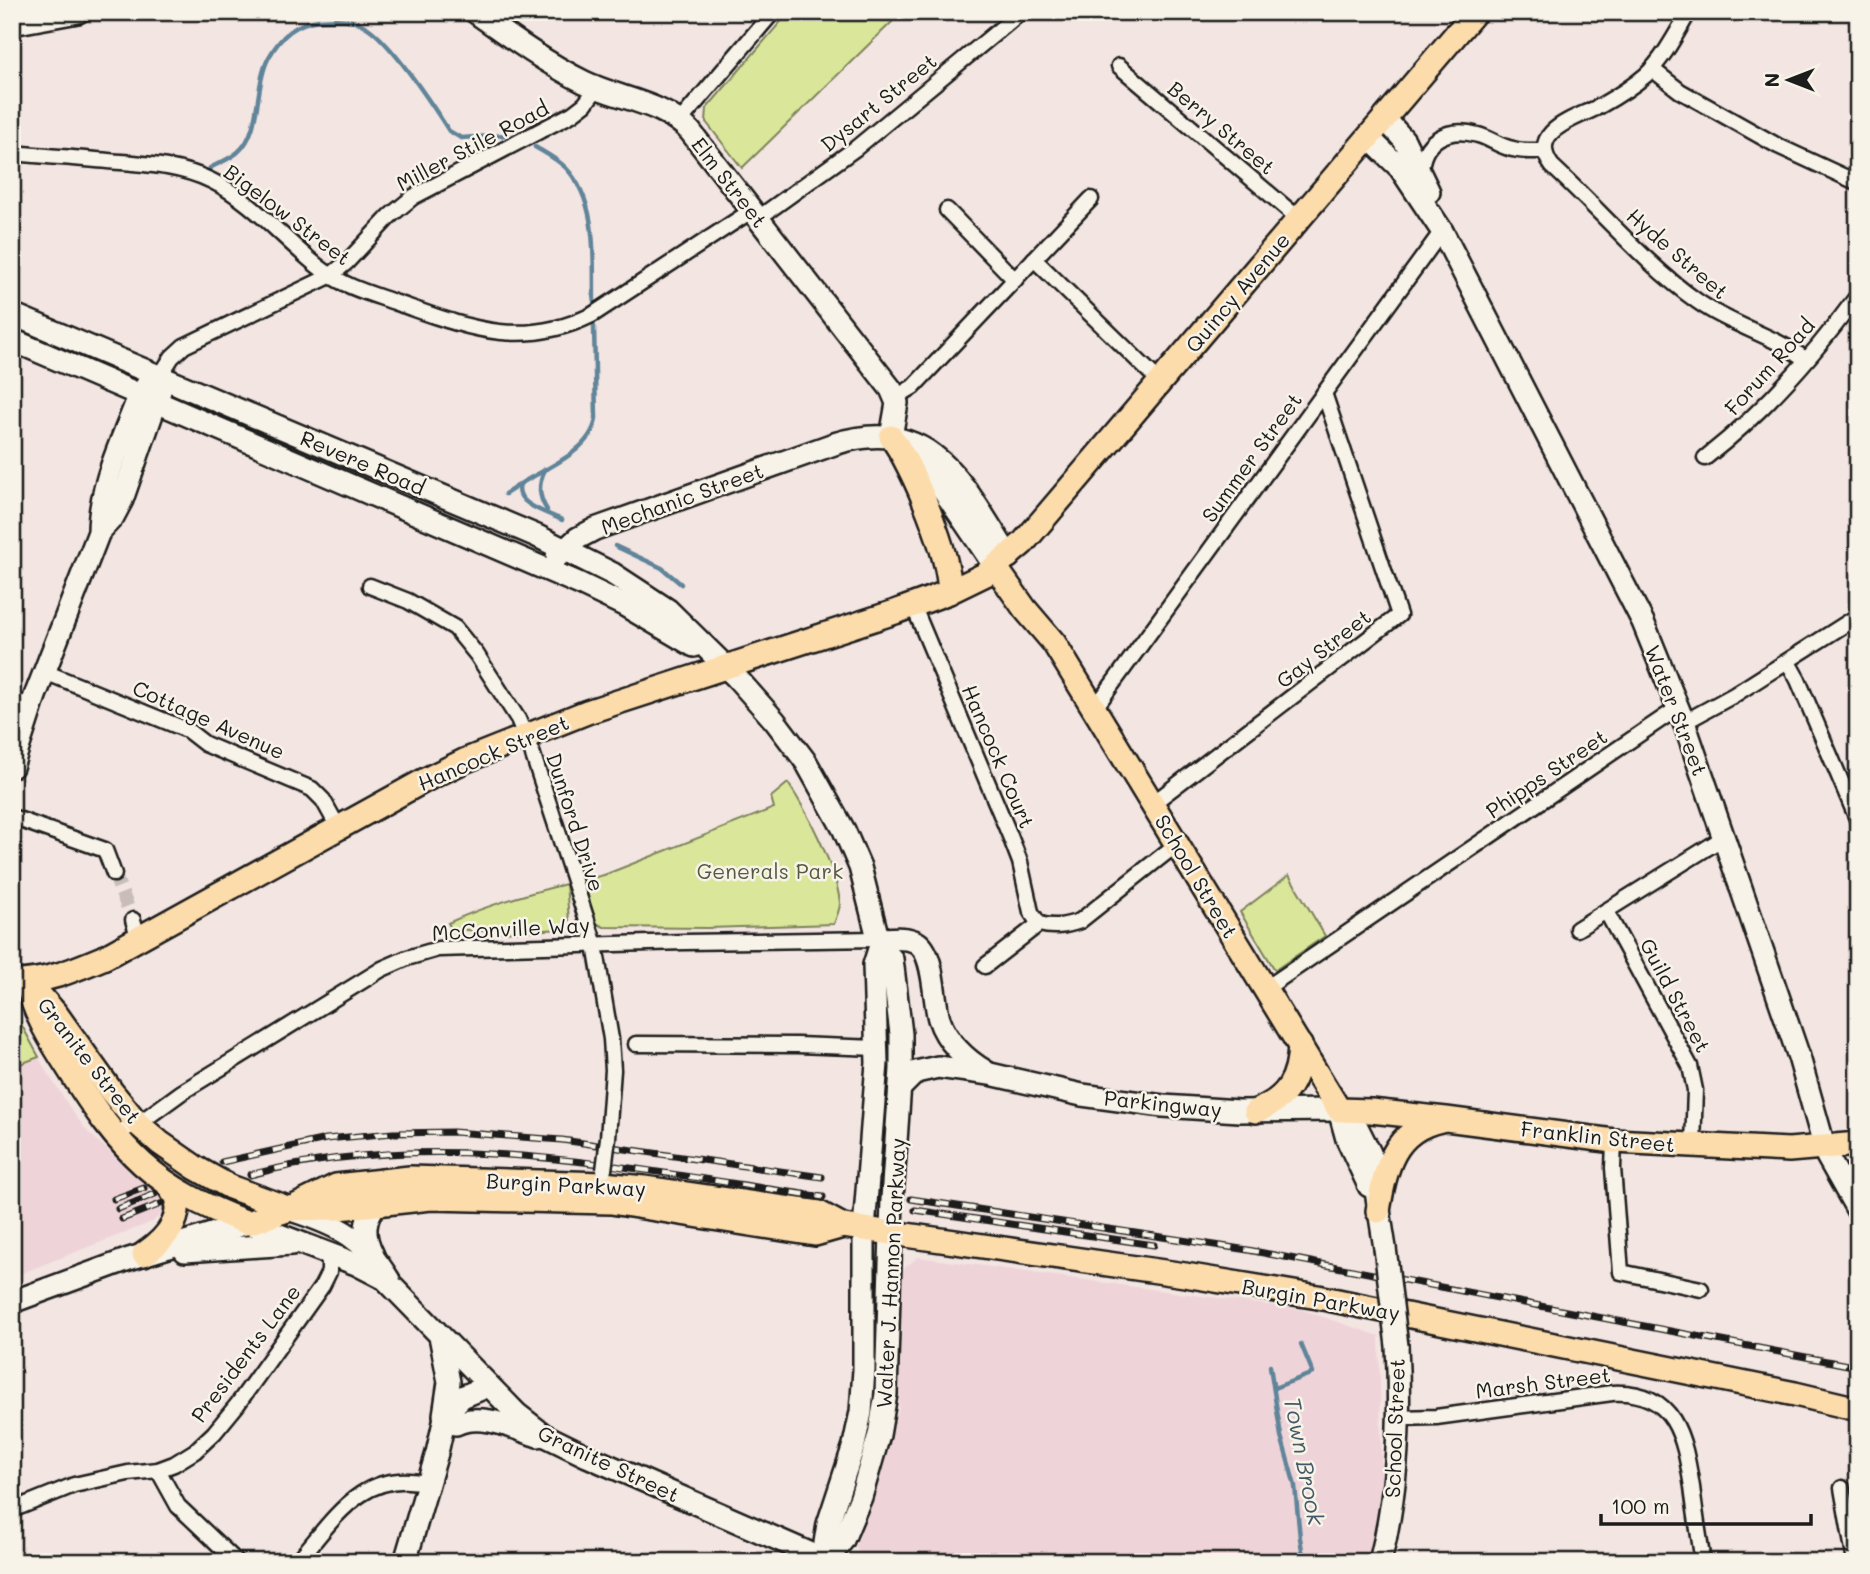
<svg xmlns="http://www.w3.org/2000/svg" width="1870" height="1574" viewBox="0 0 1870 1574" font-family="Mali,sans-serif">
<style>
.built{fill:#eed4d8}
.green{fill:#dae79a;stroke:#7b825b;stroke-width:2}
.lines{fill:none;stroke-linecap:round;stroke-linejoin:round}
.stream{stroke:#608499;stroke-width:4.5}
.street-tunnel{stroke:#c8bdba;stroke-width:14;stroke-dasharray:14 7;stroke-linecap:butt}
.street-casing{stroke:#1c1c1c;stroke-width:19}
.secondary-casing{stroke:#1c1c1c;stroke-width:26}
.primary-casing{stroke:#1c1c1c;stroke-width:28}
.street{stroke:#f7f3e8;stroke-width:14}
.secondary{stroke:#f7f3e8;stroke-width:21}
.primary{stroke:#fddcac;stroke-width:23}
.rail-casing{stroke:#1c1c1c;stroke-width:7}
.rail{stroke:#f7f3e8;stroke-width:4.5;stroke-dasharray:13;stroke-linecap:butt}
.street-bridge-casing{stroke:#1c1c1c;stroke-width:19;stroke-linecap:butt}
.secondary-bridge-casing{stroke:#1c1c1c;stroke-width:26;stroke-linecap:butt}
.street-bridge{stroke:#f7f3e8;stroke-width:14}
.secondary-bridge{stroke:#f7f3e8;stroke-width:21}
.labels{text-anchor:middle;dominant-baseline:central;stroke-width:5;stroke-linejoin:round;paint-order:stroke}
.street-label{font-size:21px;fill:#1c1c1c;stroke:#f7f3e8}
.park-label{font-size:21px;fill:#555942;stroke:#f7f3e8}
.water-label{font-size:23px;font-style:italic;fill:#445965;stroke:#f7f3e8}
</style>
<rect width="100%" height="100%" fill="#f3e5e1"/>
<filter id="ink" filterUnits="userSpaceOnUse"><feTurbulence type="fractalNoise" baseFrequency=".0143" numOctaves="2"/><feDisplacementMap in="SourceGraphic" scale="14" xChannelSelector="R" yChannelSelector="G"/><feConvolveMatrix kernelMatrix="1 2 1 2 8 2 1 2 1" color-interpolation-filters="sRGB"/></filter>
<g filter="url(#ink)">
<g class="built">
<path d="M12,1018L21,1024L45,1069L74,1114L88,1132L162,1200L163,1206L162,1213L152,1222L12,1277Z"/>
<path d="M918,1257L1303,1310L1379,1336L1382,1493L1373,1562H861L856,1546L899,1409L903,1269Z"/>
</g>
<g class="green">
<path d="M789,12H888L895,19L742,168L706,122L707,108Z"/>
<path d="M788,783C808,813 836,867 840,903C840,910 836,917 834,924L708,928L604,927L596,923L583,880L604,875L774,808L771,797Z"/>
<path d="M1289,875L1325,936L1275,970L1240,912Z"/>
<path d="M566,884L569,920L565,929C527,931 489,934 451,928L448,923C486,905 525,894 566,884Z"/>
<path d="M12,1018L21,1024L39,1057L12,1067Z"/>
</g>
<g class="lines">
<g class="stream">
<path d="M535,147C545,153 557,159 566,168C599,203 593,259 594,303"/>
<path d="M210,168C219,163 230,159 238,152C262,132 254,84 269,57C281,36 295,23 319,20C333,19 348,18 361,24C387,35 433,106 449,131L461,138L507,135"/>
<path d="M545,469C538,484 538,496 547,510"/>
<path d="M505,494L519,485"/>
<path d="M562,520C548,513 513,504 520,484C546,468 592,451 596,418L594,326"/>
<path d="M615,546L662,568L681,584"/>
<path d="M1270,1366L1281,1436L1295,1486L1300,1538L1304,1562"/>
<path d="M1274,1388L1313,1373L1301,1344"/>
</g>
<path class="street-tunnel" d="M114,874L133,920"/>
<g class="street-casing">
<g id="street">
<path d="M1689,12C1676,34 1664,58 1646,75C1632,87 1616,97 1600,106C1578,118 1526,130 1552,166C1599,209 1646,265 1697,301C1732,326 1773,335 1805,359"/>
<path d="M1119,66L1299,219"/>
<path d="M1652,69L1680,91L1778,146L1858,183"/>
<path d="M680,121L773,12"/>
<path d="M12,153C44,156 76,158 108,161C143,164 180,165 212,181C255,202 286,243 324,271C345,287 372,294 397,303C466,327 520,350 592,315L751,211"/>
<path d="M1421,172C1422,140 1448,126 1478,135C1490,138 1500,147 1513,149C1523,152 1535,151 1545,151"/>
<path d="M947,210L1015,280"/>
<path d="M757,219L856,148L1021,12"/>
<path d="M1034,259L1160,382"/>
<path d="M160,376L172,357L184,346L330,276L347,262L390,216L413,197L572,114L585,104L597,88"/>
<path d="M896,397L913,387L1091,199"/>
<path d="M1705,458C1763,413 1814,355 1858,295"/>
<path d="M370,586L408,601L455,628L477,655L518,719L532,752L595,945L611,1039L613,1070L608,1138"/>
<path d="M913,605L1010,836L1020,862L1031,912L1039,924"/>
<path d="M1788,662L1798,680L1858,821"/>
<path d="M45,672L187,730L205,744L312,789L323,800L338,827"/>
<path d="M12,700L31,706"/>
<path d="M1095,708L1442,231"/>
<path d="M1152,804L1399,615L1324,393"/>
<path d="M12,817L105,850L114,874"/>
<path d="M1606,911L1690,1066L1695,1090L1693,1145"/>
<path d="M133,920L139,939"/>
<path d="M1577,929L1723,838"/>
<path d="M985,966L1039,924C1054,928 1065,926 1080,921L1177,844"/>
<path d="M1265,989L1669,714L1692,718L1734,695L1858,616"/>
<path d="M636,1044L797,1045L877,1048"/>
<path d="M112,1134L138,1124L182,1092L382,969L407,958L438,949L685,942L878,939"/>
<path d="M1614,1141L1613,1168L1621,1272L1701,1289"/>
<path d="M1399,1418L1436,1417L1612,1393C1676,1390 1684,1437 1692,1487C1695,1512 1699,1537 1703,1562"/>
<path d="M158,1470L178,1506L237,1562"/>
<path d="M1842,1488L1855,1562"/>
<path d="M12,1510L74,1485L128,1473L158,1470L174,1464L195,1451L214,1433L237,1405L322,1286L329,1272V1254"/>
<path d="M297,1562C334,1519 364,1467 428,1484"/>
</g>
</g>
<g class="secondary-casing">
<g id="secondary">
<path d="M475,12C510,37 546,63 584,82C619,99 662,102 690,131L891,389L897,403L891,437"/>
<path d="M12,24L78,12"/>
<path d="M1385,119L1404,140L1429,192"/>
<path d="M1369,138L1400,168L1442,231L1643,622L1686,728L1799,1057L1827,1156L1858,1211"/>
<path d="M12,314L537,536L613,574L668,610L736,677L775,721L806,762L844,830L860,867L880,946L892,959L901,1034V1069L892,1199L886,1394L879,1435L861,1497L843,1540L827,1560"/>
<path d="M12,340L578,583L624,605L694,646"/>
<path d="M905,446L939,484L996,568"/>
<path d="M99,532L113,517L122,500L160,391"/>
<path d="M557,557L578,538L595,529L834,444C933,413 963,485 1009,557"/>
<path d="M12,767L35,696L99,532C99,485 123,439 139,396L147,385"/>
<path d="M878,939C890,939 905,936 916,942C935,952 933,999 939,1019C946,1041 966,1060 985,1071"/>
<path d="M901,1087L916,1072L938,1067L990,1074L1082,1095L1163,1106L1239,1111L1339,1110"/>
<path d="M1339,1110L1355,1123L1370,1153L1385,1248"/>
<path d="M1339,1110L1347,1139L1369,1186"/>
<path d="M294,1211C340,1226 364,1238 389,1280"/>
<path d="M185,1251L292,1244"/>
<path d="M373,1255C362,1234 364,1220 377,1202"/>
<path d="M12,1302L129,1259L248,1223L356,1264L385,1279L517,1414L544,1435L587,1456L830,1562"/>
<path d="M440,1336L449,1382L444,1415"/>
<path d="M456,1424C481,1412 513,1428 538,1436"/>
<path d="M827,1560L825,1543L828,1524L854,1445L861,1412L864,1370V1229L877,1063L874,965L880,946"/>
<path d="M405,1562L437,1453L446,1413L462,1397L488,1386"/>
<path d="M1380,1562C1398,1491 1401,1418 1397,1346"/>
</g>
</g>
<g class="primary-casing">
<g id="primary">
<path d="M891,437C911,461 953,562 949,592"/>
<path d="M996,568L1025,609L1054,643L1339,1110L1371,1111L1446,1119L1614,1141L1789,1150L1858,1144"/>
<path d="M13,982C47,982 74,970 105,957L427,779L464,761L587,712L895,612L949,592L986,574L1023,543L1475,12"/>
<path d="M27,982C35,1015 51,1041 69,1069C121,1152 154,1188 248,1223L290,1209L336,1186L410,1178L603,1184L644,1188L819,1213L843,1226L1185,1275L1318,1297L1795,1394L1858,1409"/>
<path d="M30,984L56,1014L111,1091L138,1124L160,1143L196,1168L230,1187L290,1209L339,1208L431,1198L611,1202L815,1234L843,1226"/>
<path d="M1256,1111C1288,1099 1299,1078 1300,1045"/>
<path d="M1378,1211C1385,1169 1393,1130 1441,1120"/>
<path d="M144,1254C168,1238 190,1212 168,1185"/>
</g>
</g>
<use href="#street" class="street"/>
<use href="#secondary" class="secondary"/>
<use href="#primary" class="primary"/>
<g class="rail-casing">
<g id="rail">
<path d="M222,1162L326,1139L393,1133L453,1132L562,1140L822,1177"/>
<path d="M250,1175C439,1125 633,1170 823,1197"/>
<path d="M114,1199L144,1188"/>
<path d="M911,1199L1248,1250L1858,1367"/>
<path d="M118,1209L155,1194"/>
<path d="M915,1210L1154,1245"/>
<path d="M122,1219L163,1203"/>
</g>
</g>
<use href="#rail" class="rail"/>
<g class="street-bridge-casing">
<path id="street-bridge" d="M604,1170L608,1138"/>
</g>
<g class="secondary-bridge-casing">
<path id="secondary-bridge" d="M1385,1248L1397,1346"/>
</g>
<use href="#street-bridge" class="street-bridge"/>
<use href="#secondary-bridge" class="secondary-bridge"/>
</g>
</g>
<g class="labels">
<g class="street-label">
<text transform="translate(878 102) rotate(-39)">Dysart Street</text>
<text transform="translate(1222 127) rotate(40)">Berry Street</text>
<text transform="translate(472 145) rotate(-28)">Miller Stile Road</text>
<text transform="translate(730 182) rotate(52)">Elm Street</text>
<text transform="translate(288 214) rotate(37)">Bigelow Street</text>
<text transform="translate(1678 253) rotate(41)">Hyde Street</text>
<text transform="translate(1237 292) rotate(-50)">Quincy Avenue</text>
<text transform="translate(1769 366) rotate(-48)">Forum Road</text>
<text transform="translate(1251 457) rotate(-54)">Summer Street</text>
<text transform="translate(363 462) rotate(23)">Revere Road</text>
<text transform="translate(682 498) rotate(-20)">Mechanic Street</text>
<text transform="translate(1323 648) rotate(-38)">Gay Street</text>
<text transform="translate(1677 710) rotate(69)">Water Street</text>
<text transform="translate(209 719) rotate(24)">Cottage Avenue</text>
<text transform="translate(493 752) rotate(-23)">Hancock Street</text>
<text transform="translate(999 756) rotate(67)">Hancock Court</text>
<text transform="translate(1546 773) rotate(-34)">Phipps Street</text>
<text transform="translate(576 822) rotate(72)">Dunford Drive</text>
<text transform="translate(1197 876) rotate(59)">School Street</text>
<text transform="translate(511 928) rotate(-3)">McConville Way</text>
<text transform="translate(1676 995) rotate(62)">Guild Street</text>
<text transform="translate(90 1060) rotate(52)">Granite Street</text>
<text transform="translate(1163 1103) rotate(6)">Parkingway</text>
<text transform="translate(1598 1136) rotate(6)">Franklin Street</text>
<text transform="translate(566 1184) rotate(3)">Burgin Parkway</text>
<text transform="translate(890 1273) rotate(-87)">Walter J. Hannon Parkway</text>
<text transform="translate(1321 1299) rotate(10)">Burgin Parkway</text>
<text transform="translate(245 1353) rotate(-53)">Presidents Lane</text>
<text transform="translate(1543 1382) rotate(-7)">Marsh Street</text>
<text transform="translate(1394 1428) rotate(-88)">School Street</text>
<text transform="translate(609 1463) rotate(25)">Granite Street</text>
</g>
<g class="park-label">
<text x="770" y="870">Generals Park</text>
</g>
<g class="water-label">
<text transform="translate(1305 1461) rotate(79)">Town Brook</text>
</g>
</g>
<rect width="1870" height="1574" fill="none" stroke="#f7f3e8" stroke-width="42"/>
<rect x="21" y="21" width="1828" height="1532" fill="none" stroke="#1c1c1c" stroke-width="2.5" filter="url(#ink)"/>
<g transform="translate(1789 80) rotate(270)" stroke="#f7f3e8" stroke-width="5" paint-order="stroke">
<path d="M0-5L12 26L0 18L-12 26Z" fill="#1c1c1c"/>
<text y="-10" font-size="19" font-weight="bold" text-anchor="middle" fill="#1c1c1c">N</text>
</g>
<path d="M1601 1514v10h210v-10" fill="none" stroke="#1c1c1c" stroke-width="3.5"/>
<text x="1611" y="1514" font-size="21" fill="#1c1c1c" stroke="#f7f3e8" stroke-width="5" paint-order="stroke">100 m</text>
</svg>
